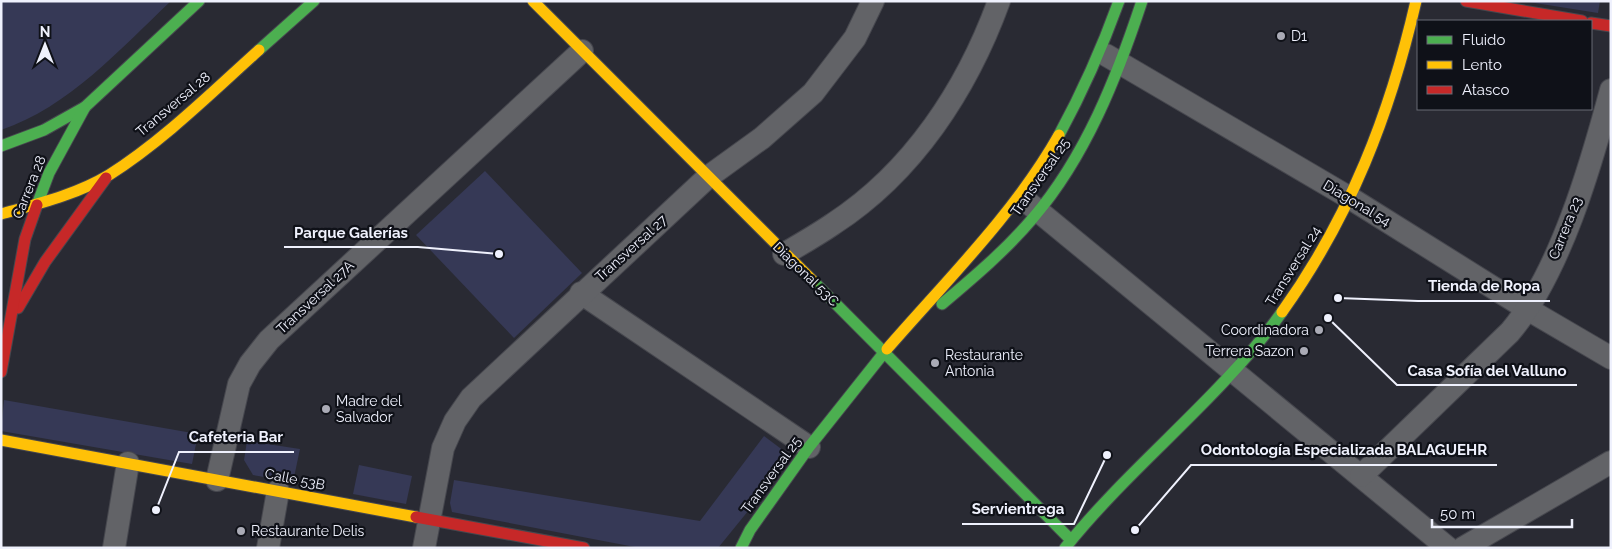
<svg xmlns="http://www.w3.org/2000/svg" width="1612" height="549" viewBox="0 0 1612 549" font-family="Raleway,sans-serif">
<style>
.green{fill:#363956}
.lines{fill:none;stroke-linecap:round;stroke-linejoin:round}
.street-casing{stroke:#46474e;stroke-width:24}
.fast-casing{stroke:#46474e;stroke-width:13}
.slow-casing{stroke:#46474e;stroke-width:13}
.jam-casing{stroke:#46474e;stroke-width:13}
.street{stroke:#626367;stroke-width:22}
.fast{stroke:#4caf50;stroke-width:11}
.slow{stroke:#ffc107;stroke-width:11}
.jam{stroke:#c62828;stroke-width:11}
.poi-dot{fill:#aaabb6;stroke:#0f1118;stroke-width:2}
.labels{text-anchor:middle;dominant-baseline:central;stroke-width:4.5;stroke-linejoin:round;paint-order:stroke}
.poi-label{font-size:14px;fill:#eff1fd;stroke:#0f1118;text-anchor:start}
.street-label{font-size:14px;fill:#eff1fd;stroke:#0f1118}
.leader{fill:none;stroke:#eff1fd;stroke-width:2}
.callout-dot{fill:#eff1fd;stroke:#0f1118;stroke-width:2}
.callout-label{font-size:15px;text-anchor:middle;font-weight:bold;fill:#eff1fd;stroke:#0f1118;stroke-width:4.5;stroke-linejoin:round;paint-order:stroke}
</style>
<rect width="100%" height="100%" fill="#292a33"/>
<g class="green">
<path d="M1,1H171C120,49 69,107 1,130Z"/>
<path d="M1522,1H1600L1598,13Z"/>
<path d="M485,171L582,273L514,338L416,235Z"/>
<path d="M4,400L198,434L192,464L1,431Z"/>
<path d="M764,436L792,457L718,548H640L452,512L450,503L454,480L700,521Z"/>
<path d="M247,441L300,449L293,482L253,475L244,460Z"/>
<path d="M359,465L412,476L406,504L353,494Z"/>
</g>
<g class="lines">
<g class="street-casing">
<g id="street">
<path d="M1106,55L1350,198L1529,310L1611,358"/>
<path d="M1026,201L1448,548"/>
<path d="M784,254C801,244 817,235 833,224C913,172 967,89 999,1"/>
<path d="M581,293L809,447"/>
<path d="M1361,476L1510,332C1560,273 1591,165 1611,90"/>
<path d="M217,480L239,384L250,364L269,340L582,51"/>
<path d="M114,548L128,463"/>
<path d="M268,548L278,491"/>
<path d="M424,548L443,448L455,421L471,398L708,177L762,138L813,93L855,38L873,1"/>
<path d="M1463,548L1611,462"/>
</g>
</g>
<g class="fast-casing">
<g id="fast">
<path d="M259,50L314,1"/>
<path d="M1059,135C1083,91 1102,48 1119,1"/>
<path d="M1,146L44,130L85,107L199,1"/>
<path d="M37,205L49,173L85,107"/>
<path d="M813,281L1071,540"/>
<path d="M942,304C974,277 1006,250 1033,218C1086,156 1117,77 1142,1"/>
<path d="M741,548L750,530L809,447L887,349"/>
<path d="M1065,548C1132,464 1220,399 1282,312"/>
</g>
</g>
<g class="slow-casing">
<g id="slow">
<path d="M533,1L813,281"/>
<path d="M1,214C37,204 76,195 109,175C164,140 211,93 259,50"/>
<path d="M1282,312C1350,217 1390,114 1416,1"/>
<path d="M887,349C946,281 1015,213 1059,135"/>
<path d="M1,440L416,517"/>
</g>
</g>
<g class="jam-casing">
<g id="jam">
<path d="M1466,1L1582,21"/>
<path d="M1591,23L1611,26"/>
<path d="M18,308L45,262L106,178"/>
<path d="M1,372L25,239L37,205"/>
<path d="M416,517L584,548"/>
</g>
</g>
<use href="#street" class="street"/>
<use href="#fast" class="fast"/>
<use href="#slow" class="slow"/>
<use href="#jam" class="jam"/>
</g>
<g class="poi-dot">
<circle cx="1281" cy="36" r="5"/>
<circle cx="1319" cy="330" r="5"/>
<circle cx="1304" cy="351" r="5"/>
<circle cx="935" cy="363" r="5"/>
<circle cx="326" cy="409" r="5"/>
<circle cx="241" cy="531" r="5"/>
</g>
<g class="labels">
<g class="poi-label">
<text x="1291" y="36">D1</text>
<text x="1309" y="330" text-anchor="end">Coordinadora</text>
<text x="1294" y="351" text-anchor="end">Terrera Sazon</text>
<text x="945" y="355">Restaurante<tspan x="945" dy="16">Antonia</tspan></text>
<text x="336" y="401">Madre del<tspan x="336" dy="16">Salvador</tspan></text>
<text x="251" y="531">Restaurante Delis</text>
</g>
<g class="street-label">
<text transform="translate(173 104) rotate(-40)">Transversal 28</text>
<text transform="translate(1040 177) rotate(-55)">Transversal 25</text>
<text transform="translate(29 187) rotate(-68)">Carrera 28</text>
<text transform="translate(1357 203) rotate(31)">Diagonal 54</text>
<text transform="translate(1565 228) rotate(-68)">Carrera 23</text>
<text transform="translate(631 248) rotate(-42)">Transversal 27</text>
<text transform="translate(1293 266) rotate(-58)">Transversal 24</text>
<text transform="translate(806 274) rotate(44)">Diagonal 53C</text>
<text transform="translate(315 297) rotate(-43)">Transversal 27A</text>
<text transform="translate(771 475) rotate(-54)">Transversal 25</text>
<text transform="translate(295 479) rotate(11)">Calle 53B</text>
</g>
</g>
<path class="leader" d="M499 254L418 247H284M1338 298L1418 301H1550M1328 318L1397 385H1577M156 510L179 452H294M1135 530L1191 465H1497M1107 455L1074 524H962"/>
<g class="callout-dot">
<circle cx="499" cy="254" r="5"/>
<circle cx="1338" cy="298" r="5"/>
<circle cx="1328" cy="318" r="5"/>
<circle cx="156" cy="510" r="5"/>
<circle cx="1135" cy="530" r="5"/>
<circle cx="1107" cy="455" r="5"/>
</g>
<g class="callout-label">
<text x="351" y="238">Parque Galerías</text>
<text x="1484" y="291">Tienda de Ropa</text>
<text x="1487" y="376">Casa Sofía del Valluno</text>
<text x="236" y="442">Cafeteria Bar</text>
<text x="1344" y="455">Odontología Especializada BALAGUEHR</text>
<text x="1018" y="514">Servientrega</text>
</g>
<rect width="1612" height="549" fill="none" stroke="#eff1fd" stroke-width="5"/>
<rect x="1417" y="20" width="175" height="90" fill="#0f1118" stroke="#696b74"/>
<rect x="1427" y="36" width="25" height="8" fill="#4caf50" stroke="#696b74"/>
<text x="1462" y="45" font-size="15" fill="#eff1fd">Fluido</text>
<rect x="1427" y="61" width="25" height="8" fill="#ffc107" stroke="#696b74"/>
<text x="1462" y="70" font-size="15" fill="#eff1fd">Lento</text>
<rect x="1427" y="86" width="25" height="8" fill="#c62828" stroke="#696b74"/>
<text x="1462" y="95" font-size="15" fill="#eff1fd">Atasco</text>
<g transform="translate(45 45)" stroke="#0f1118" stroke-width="4" paint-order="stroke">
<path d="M0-4L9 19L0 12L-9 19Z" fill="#eff1fd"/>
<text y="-8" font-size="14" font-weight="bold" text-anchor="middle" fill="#eff1fd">N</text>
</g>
<path d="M1432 519v8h140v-8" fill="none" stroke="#eff1fd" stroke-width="2.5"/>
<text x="1440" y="519" font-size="15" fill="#eff1fd" stroke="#0f1118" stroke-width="4" paint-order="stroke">50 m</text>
</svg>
